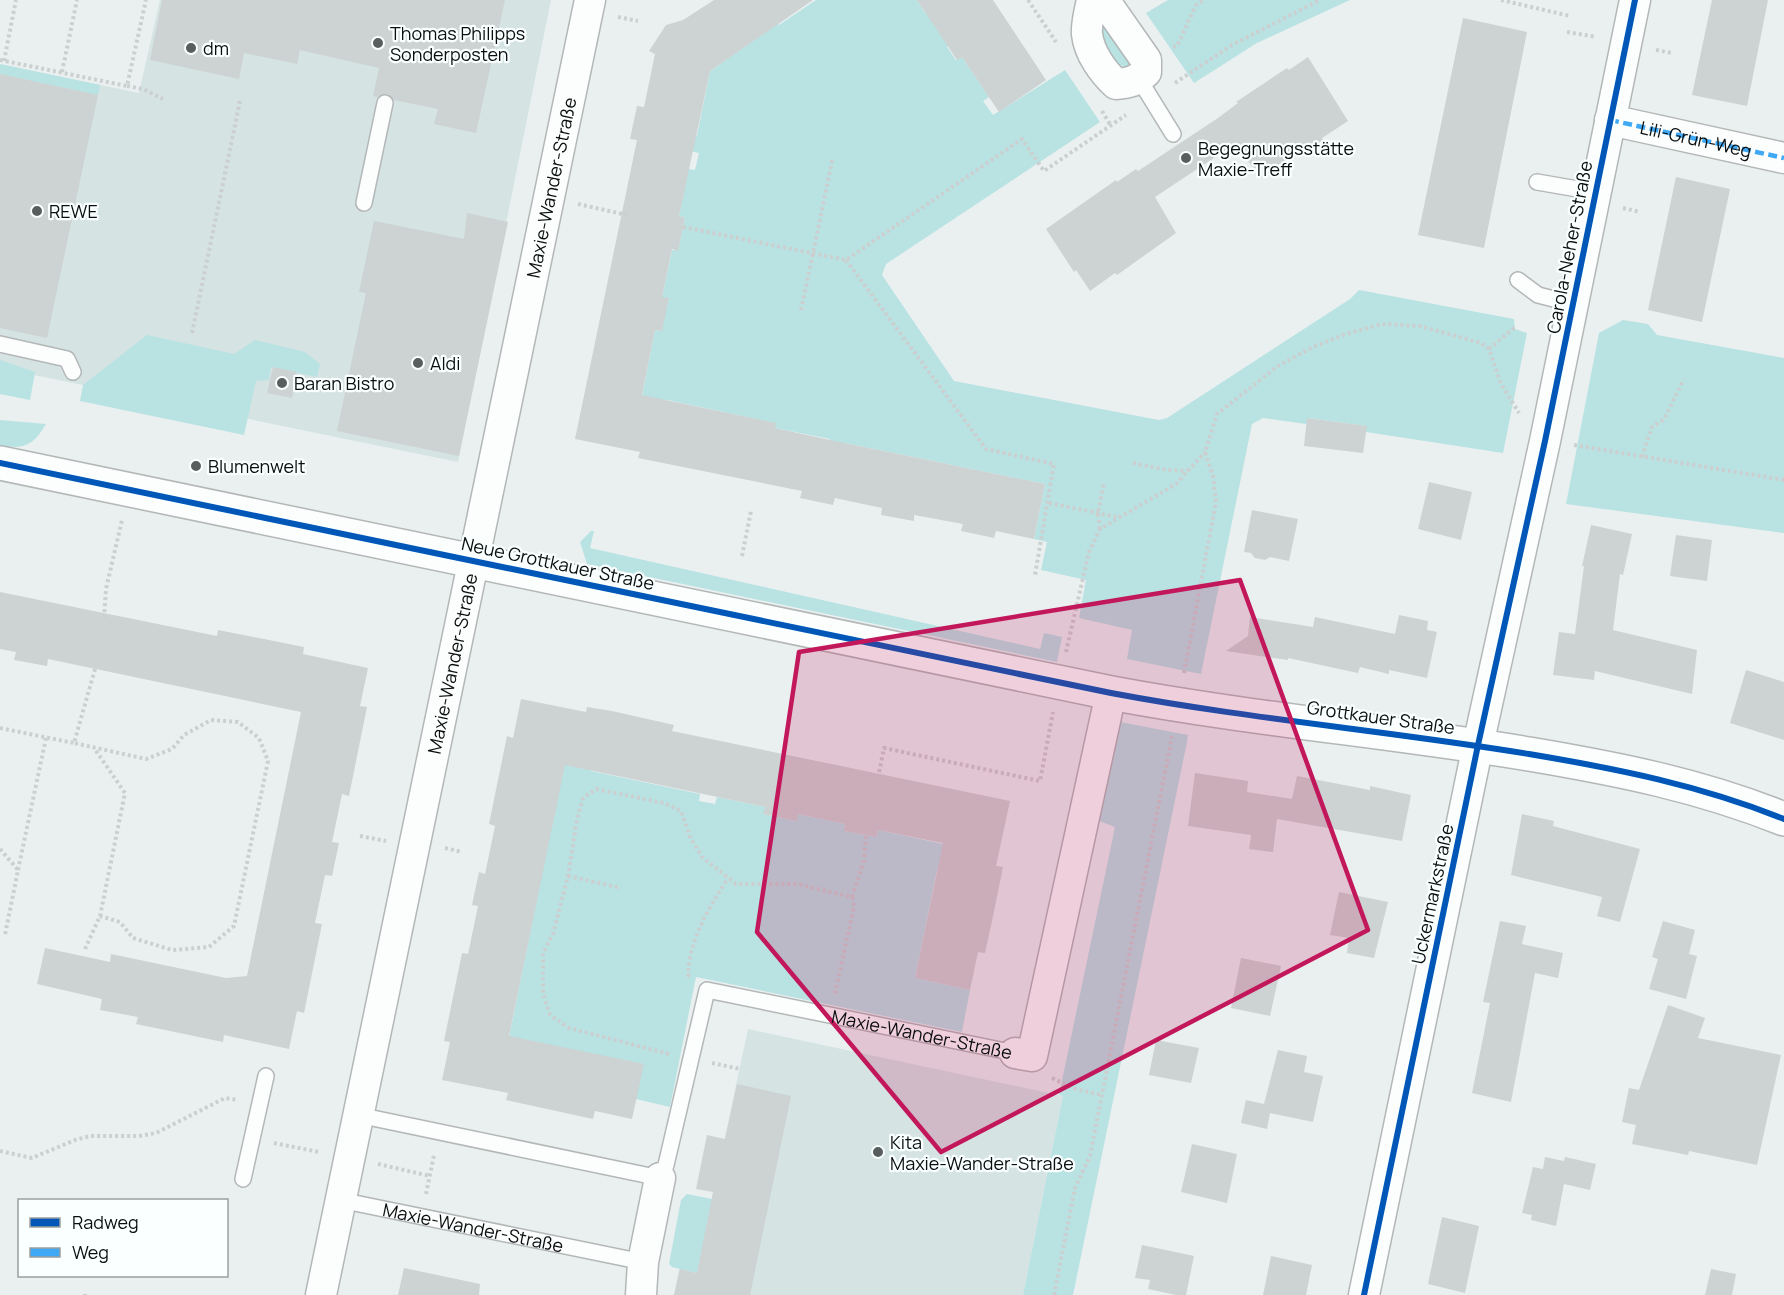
<svg xmlns="http://www.w3.org/2000/svg" width="1784" height="1295" viewBox="0 0 1784 1295" font-family="Manrope,sans-serif">
<style>
.built{fill:#d5e3e3}
.green{fill:#b9e2e3}
.building{fill:#cdd2d2}
.lines{fill:none;stroke-linecap:round;stroke-linejoin:round}
.service-casing{stroke:#b3b7b7;stroke-width:18}
.minor-casing{stroke:#b3b7b7;stroke-width:33}
.tertiary-casing{stroke:#b3b7b7;stroke-width:36}
.path{stroke:#cccfcf;stroke-width:4;stroke-dasharray:3 3;stroke-linecap:butt}
.service{stroke:#fcfdfd;stroke-width:15}
.minor{stroke:#fcfdfd;stroke-width:30}
.tertiary{stroke:#fcfdfd;stroke-width:33}
.quiet{stroke:#3fa9f5;stroke-width:4.5;stroke-dasharray:9 4.5;stroke-linecap:butt}
.cycleway-casing{stroke:#faffff;stroke-width:10}
.cycleway{stroke:#0057b8;stroke-width:6}
.marked{fill:#c2185b;fill-opacity:0.2;stroke:#c2185b;stroke-width:4.5;stroke-linejoin:round}
.poi-dot{fill:#585d5d;stroke:#faffff;stroke-width:2}
.labels{text-anchor:middle;dominant-baseline:central;stroke-width:4.5;stroke-linejoin:round;paint-order:stroke}
.poi-label{font-size:18px;fill:#0a0e0e;stroke:#faffff;text-anchor:start}
.street-label{font-size:18px;fill:#0a0e0e;stroke:#faffff}
</style>
<rect width="100%" height="100%" fill="#eaf0f0"/>
<g class="built">
<path d="M160,0H551L458,462L0,368V64L139,93Z"/>
<path d="M748,1029L1063,1096L1023,1295H674L679,1269L696,1273Z"/>
</g>
<g class="green">
<path d="M816,0H917L926,14L932,11L953,43L947,47L956,60L962,57L989,97L983,101L993,115L1065,70L1100,122L886,264L882,275L954,381L1159,420L1167,418L1350,299L1359,290L1514,319L1515,329L1527,333L1503,453L1366,432V426L1308,418L1306,424L1263,418L1252,424L1201,674L1127,659L1132,630L1079,618L1086,580L1041,570L1047,542L1034,539L1045,484L845,443L829,445L830,439L775,428V423L668,400L640,406L655,330L662,331V297L672,250H678L685,218L679,216L688,169L695,170L699,153L686,150L697,135L710,71L763,34L775,20L779,25Z"/>
<path d="M1168,0H1350L1257,43L1194,83L1146,13Z"/>
<path d="M1099,12L1131,62L1127,67L1115,65L1095,25Z"/>
<path d="M0,64L100,85L98,95L0,74Z"/>
<path d="M1623,320L1648,324L1657,335L1784,358V533L1566,504L1599,333Z"/>
<path d="M147,335L234,354L255,340L305,352L320,364L317,377L271,367L269,380L256,381L244,435L80,401L83,385Z"/>
<path d="M0,360L35,372L30,400L0,394Z"/>
<path d="M0,420L46,424C34,445 24,450 0,445Z"/>
<path d="M591,531H594L590,548L1040,649L1044,633L1062,637L1057,662L587,564L580,542Z"/>
<path d="M1115,721L1188,735L1187,742L1073,1295H1023L1063,1096L1059,1095L1115,827L1094,819Z"/>
<path d="M566,755L591,771L700,794L699,801L715,804L717,797L765,807L764,814L796,821L798,814L845,824L844,831L876,837L878,830L953,846L937,870L915,978L970,990L962,1032L696,977L670,1107L636,1099L507,1047Z"/>
<path d="M687,1194L712,1199L697,1273L672,1267L669,1264L681,1200Z"/>
</g>
<g class="building">
<path d="M162,0H505L476,133L434,124L438,109L394,100L388,94L378,97L373,96L379,68L300,50L297,64L244,53L239,79L150,60Z"/>
<path d="M714,0H813L710,71L679,216L685,218L678,251L672,249L662,297L669,298L662,331L655,330L642,395L776,423L775,428L830,440L1045,484L1034,539L996,531L994,538L961,531L963,524L914,515V521L881,515L882,508L835,498L833,505L800,498L802,491L638,458L640,452L575,439L637,140L630,139L637,106L644,107L655,54L649,51L666,25L683,20Z"/>
<path d="M917,0H993L1046,80L999,112L962,57L957,60Z"/>
<path d="M1712,0H1768L1747,106L1692,95Z"/>
<path d="M1463,18L1527,32L1484,248L1418,235Z"/>
<path d="M1308,57L1348,121L1322,138L1323,140L1261,178L1235,144L1155,197L1176,233L1117,275L1115,273L1090,291L1076,270L1074,272L1046,229L1116,180L1117,182L1136,169L1138,171L1218,118L1238,103L1236,102L1287,68L1289,70Z"/>
<path d="M0,74L98,95L47,338L0,328Z"/>
<path d="M1676,177L1730,189L1702,322L1648,310Z"/>
<path d="M467,213L508,222L459,456L337,431L366,293L359,292L374,221L464,239Z"/>
<path d="M273,367L297,372L292,398L267,393Z"/>
<path d="M1307,418L1367,426L1363,453L1304,446Z"/>
<path d="M1429,482L1472,492L1461,540L1418,529Z"/>
<path d="M1252,510L1298,519L1289,561L1270,557L1265,560L1255,558L1251,553L1244,552Z"/>
<path d="M1591,525L1632,534L1623,575L1620,574L1613,630L1697,650L1692,694L1595,671L1594,680L1553,675L1559,632L1575,634L1584,566H1582Z"/>
<path d="M1676,535L1712,540L1707,581L1670,576Z"/>
<path d="M0,592L217,636L218,630L304,647L303,654L368,668L360,706L367,707L349,796L342,794L332,842L339,843L332,876L325,875L315,923L322,924L304,1013L297,1011L289,1049L224,1035L223,1042L136,1024L138,1017L100,1010L102,999L37,984L45,948L110,962L111,954L226,978L247,976L301,712L48,659L47,666L14,660L16,652L0,649Z"/>
<path d="M1399,615L1428,621L1427,630L1437,632L1427,678L1389,670V674L1360,667L1358,673L1288,658V660L1226,651L1248,636L1250,617L1313,627L1315,617L1395,634Z"/>
<path d="M1746,670L1784,682V740L1730,723Z"/>
<path d="M521,699L586,712L587,707L612,711L674,725L672,731L1010,801L996,866L1003,867L992,921L985,953L978,952L970,990L915,978L943,843L878,830L876,837L844,831L845,824L798,814L797,821L763,814L765,807L565,765L509,1036L644,1064L632,1119L595,1111L593,1119L506,1100L508,1093L442,1080L450,1042L444,1041L462,953L468,954L478,906L472,905L479,872L485,874L495,826L489,824L507,736L513,738Z"/>
<path d="M1195,773L1248,781L1247,792L1292,799L1297,776L1370,790V786L1411,795L1402,841L1277,819L1273,852L1249,849L1251,835L1188,826Z"/>
<path d="M1522,814L1554,821L1553,826L1640,849L1620,922L1597,916L1602,897L1511,875Z"/>
<path d="M1339,892L1388,902L1374,958L1347,953L1349,938L1330,935Z"/>
<path d="M1500,921L1526,926L1522,944L1563,953L1558,978L1535,973L1511,1102L1472,1093L1490,1003L1483,1002Z"/>
<path d="M1663,921L1695,930L1689,954L1697,956L1686,999L1649,989L1658,959L1652,957Z"/>
<path d="M1241,958L1281,966L1270,1016L1231,1008Z"/>
<path d="M1668,1005L1705,1018L1698,1038L1781,1055L1757,1165L1689,1151L1688,1155L1632,1144L1636,1125L1622,1122L1629,1088L1639,1090Z"/>
<path d="M1156,1040L1199,1048L1191,1083L1149,1075Z"/>
<path d="M1278,1050L1307,1056L1304,1072L1323,1076L1313,1122L1270,1113L1267,1129L1241,1123L1246,1100L1264,1104Z"/>
<path d="M737,1084L791,1096L750,1295H674L680,1269L697,1273L713,1192L696,1189L707,1135L725,1139Z"/>
<path d="M1192,1144L1237,1154L1227,1203L1181,1192Z"/>
<path d="M1545,1157L1564,1161L1565,1157L1596,1164L1590,1190L1564,1184L1556,1226L1531,1220L1532,1215L1522,1213L1533,1167L1543,1169Z"/>
<path d="M1442,1217L1479,1226L1465,1293L1428,1284Z"/>
<path d="M1142,1245L1194,1256L1186,1295H1176L1148,1289L1150,1280L1135,1278Z"/>
<path d="M1271,1256L1312,1265L1306,1295H1263Z"/>
<path d="M404,1268L480,1284L479,1295H398Z"/>
<path d="M1711,1269L1736,1274L1732,1295H1705Z"/>
</g>
<g class="lines">
<g class="service-casing">
<g id="service">
<path d="M1139,79L1173,134"/>
<path d="M1537,182L1595,192"/>
<path d="M364,203L385,103"/>
<path d="M1518,280L1538,295L1573,304"/>
<path d="M0,344L67,359L73,372"/>
<path id="s1" d="M358,1115L660,1178L666,1165L707,990L1015,1053"/>
<path d="M243,1179L266,1076"/>
<path id="s2" d="M340,1200L643,1262"/>
</g>
</g>
<g class="minor-casing">
<g id="minor">
<path d="M1092,0C1090,10 1086,24 1087,34C1089,53 1103,72 1116,84C1129,83 1137,81 1146,72V60L1104,0"/>
<path d="M1610,120L1784,158"/>
<path d="M1015,1053L1032,1056L1111,693"/>
<path id="s3" d="M321,1295L590,0"/>
<path d="M641,1295L643,1262L660,1178"/>
<path d="M1364,1295L1478,745L1545,441L1635,0"/>
</g>
</g>
<g class="tertiary-casing">
<path id="tertiary" d="M0,463L1111,693C1249,719 1390,731 1529,754C1618,769 1699,785 1784,819"/>
</g>
<g class="path">
<path d="M1028,0L1056,42"/>
<path d="M1501,0L1570,16"/>
<path d="M618,17L638,21"/>
<path d="M1567,32L1596,37"/>
<path d="M1173,47L1177,46L1196,5L1204,0"/>
<path d="M1656,50L1672,53"/>
<path d="M0,60L127,86L146,0"/>
<path d="M4,61L16,0"/>
<path d="M62,72L77,0"/>
<path d="M1175,83L1232,45L1320,0"/>
<path d="M127,86L143,89L163,99"/>
<path d="M1102,111L1111,126"/>
<path d="M578,204L627,215"/>
<path d="M1623,208L1640,212"/>
<path d="M683,227L846,260L1022,139L1044,171L1126,115"/>
<path d="M846,260L986,449L1054,464L1035,575"/>
<path d="M801,310L833,157"/>
<path d="M192,333L240,101"/>
<path d="M1489,349L1515,327"/>
<path d="M1574,445L1784,480"/>
<path d="M1642,457L1652,427L1664,419L1684,379"/>
<path d="M1133,463L1167,470L1187,471"/>
<path d="M1049,503L1117,517"/>
<path d="M1100,529L1098,513L1104,483"/>
<path d="M742,556L751,511"/>
<path d="M104,618L106,589L122,520"/>
<path d="M1066,652L1089,552L1100,529L1176,484L1205,452"/>
<path d="M95,669L74,743L146,759L172,749L184,735L211,720L238,722L259,738L268,761L234,926L209,947L172,950L133,938L120,922L100,916"/>
<path d="M1184,673L1216,502L1213,476L1205,452L1217,414L1278,366L1313,347L1346,334L1382,324L1420,326L1481,343L1489,349L1501,384L1519,413"/>
<path d="M0,728L74,743"/>
<path d="M878,778L884,748L1040,781L1053,712"/>
<path d="M360,836L386,841"/>
<path d="M445,848L462,852"/>
<path d="M0,849L18,870L5,935"/>
<path d="M18,870L46,738"/>
<path d="M568,876L621,888"/>
<path d="M852,897L864,861L866,835"/>
<path d="M85,949L100,916L125,793L94,748"/>
<path d="M690,976L688,975C690,937 708,910 728,878"/>
<path d="M669,1054L569,1028L550,1015L543,993V953L553,934L561,903L568,876L577,819L583,798L596,789L664,803L681,811L690,837L702,857L736,884H797L852,897L854,906L835,994"/>
<path d="M712,1063L740,1069"/>
<path d="M1052,1078L1075,1089L1102,1095"/>
<path d="M274,1143L319,1152"/>
<path d="M0,1151L32,1158L75,1140L90,1136H139L156,1133L225,1098L238,1100"/>
<path d="M378,1164L430,1176"/>
<path d="M426,1194L434,1155"/>
<path d="M85,1295V1294"/>
<path d="M1054,1295L1075,1188L1090,1156L1172,736"/>
</g>
<use href="#service" class="service"/>
<use href="#minor" class="minor"/>
<use href="#tertiary" class="tertiary"/>
<path class="quiet" id="s4" d="M1610,120L1784,158"/>
<g class="cycleway-casing">
<g id="cycleway">
<path d="M0,463L1111,693C1249,719 1390,731 1529,754C1618,769 1699,785 1784,819"/>
<path d="M1364,1295L1478,745L1545,441L1635,0"/>
</g>
</g>
<use href="#cycleway" class="cycleway"/>
</g>
<path class="marked" d="M1240,580L1368,930L941,1152L757,932L799,652Z"/>
<g class="poi-dot">
<circle cx="378" cy="43" r="6"/>
<circle cx="191" cy="48" r="6"/>
<circle cx="1186" cy="158" r="6"/>
<circle cx="37" cy="211" r="6"/>
<circle cx="418" cy="363" r="6"/>
<circle cx="282" cy="383" r="6"/>
<circle cx="196" cy="466" r="6"/>
<circle cx="878" cy="1152" r="6"/>
</g>
<g class="labels">
<g class="poi-label">
<text x="390" y="33">Thomas Philipps<tspan x="390" dy="21">Sonderposten</tspan></text>
<text x="203" y="48">dm</text>
<text x="1198" y="148">Begegnungsstätte<tspan x="1198" dy="21">Maxie-Treff</tspan></text>
<text x="49" y="211">REWE</text>
<text x="430" y="363">Aldi</text>
<text x="294" y="383">Baran Bistro</text>
<text x="208" y="466">Blumenwelt</text>
<text x="890" y="1142">Kita<tspan x="890" dy="21">Maxie-Wander-Straße</tspan></text>
</g>
<g class="street-label">
<text stroke="none"><textPath href="#s4" startOffset="88">Lili-Grün-Weg</textPath></text>
<text stroke="none"><textPath href="#s3" startOffset="1131">Maxie-Wander-Straße</textPath></text>
<text transform="translate(1569 247) rotate(-79)">Carola-Neher-Straße</text>
<text transform="translate(558 563) rotate(12)">Neue Grottkauer Straße</text>
<text stroke="none"><textPath href="#s3" startOffset="645">Maxie-Wander-Straße</textPath></text>
<text transform="translate(1381 717) rotate(8)">Grottkauer Straße</text>
<text transform="translate(1432 894) rotate(-78)">Uckermarkstraße</text>
<text stroke="none"><textPath href="#s1" startOffset="722">Maxie-Wander-Straße</textPath></text>
<text stroke="none"><textPath href="#s2" startOffset="136">Maxie-Wander-Straße</textPath></text>
</g>
</g>
<rect x="18" y="1199" width="210" height="78" fill="#faffff" stroke="#9a9f9f" stroke-width="1.5"/>
<rect x="30" y="1218" width="30" height="9" fill="#0057b8" stroke="#9a9f9f" stroke-width="1.5"/>
<text x="72" y="1229" font-size="18" fill="#0a0e0e">Radweg</text>
<rect x="30" y="1248" width="30" height="9" fill="#3fa9f5" stroke="#9a9f9f" stroke-width="1.5"/>
<text x="72" y="1259" font-size="18" fill="#0a0e0e">Weg</text>
</svg>
